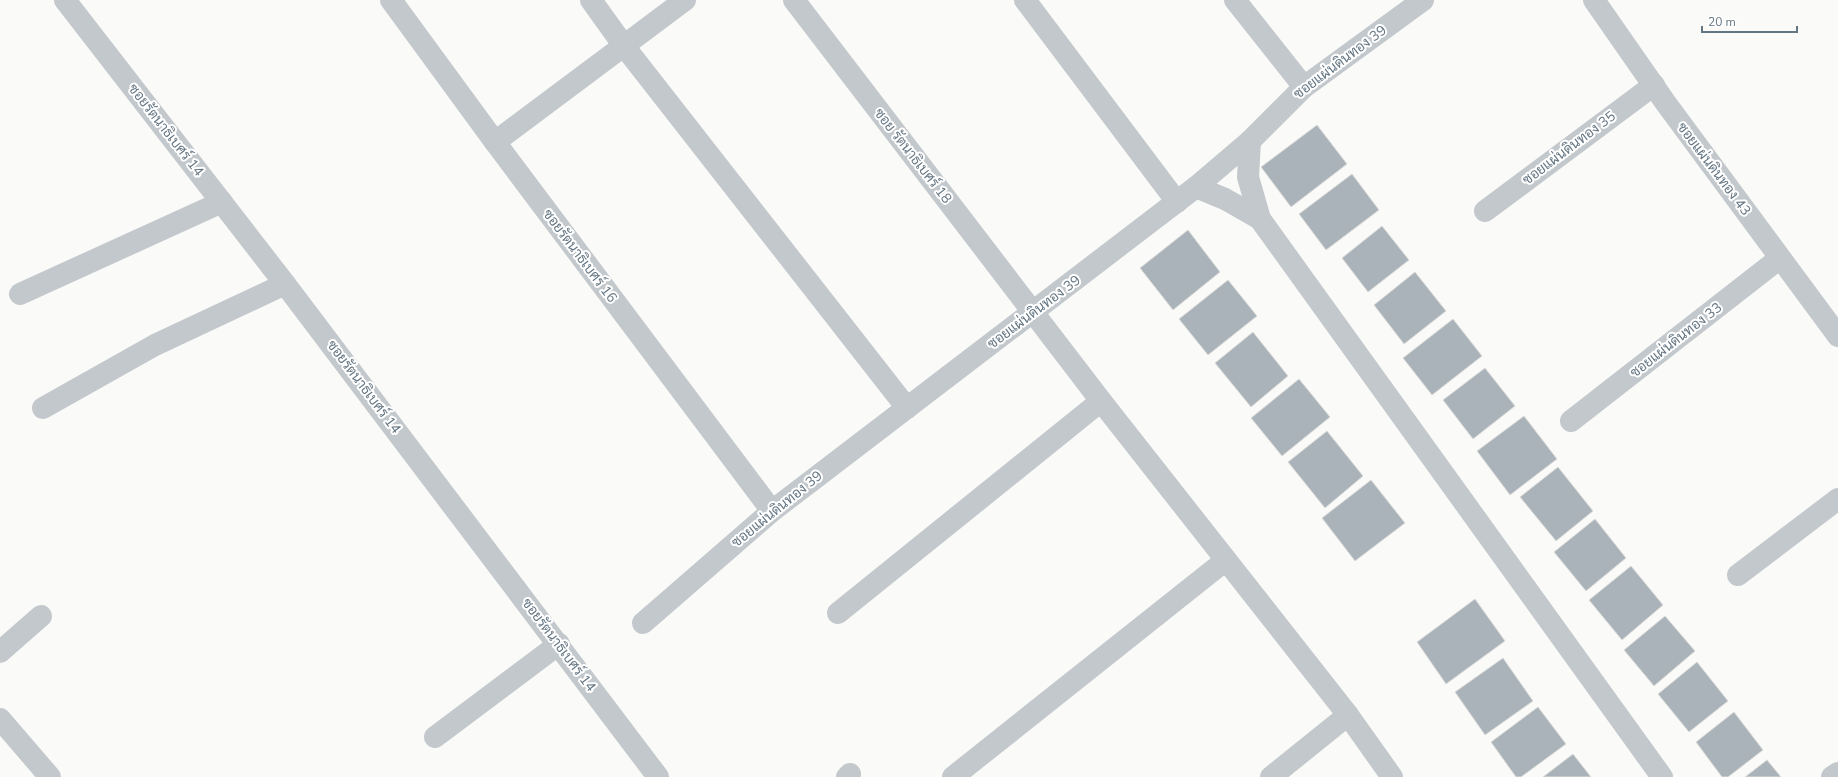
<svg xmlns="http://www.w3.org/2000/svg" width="1838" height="777" viewBox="0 0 1838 777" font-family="'Nunito Sans',Sarabun,sans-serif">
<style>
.building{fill:#aab3b9;stroke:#dcdcda}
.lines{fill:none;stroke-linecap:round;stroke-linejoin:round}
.minor{stroke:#c3c8cc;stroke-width:22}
.labels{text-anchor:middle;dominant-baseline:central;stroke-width:4;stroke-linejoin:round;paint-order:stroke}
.street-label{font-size:14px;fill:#657683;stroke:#fff}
</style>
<rect width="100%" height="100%" fill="#fafaf8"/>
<g class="building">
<path d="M1317,125L1347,164L1291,207L1261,167Z"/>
<path d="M1352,174L1379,210L1326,250L1299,214Z"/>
<path d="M1382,226L1409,260L1368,292L1342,258Z"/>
<path d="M1188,230L1220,272L1173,310L1140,268Z"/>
<path d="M1415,272L1446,311L1404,344L1374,305Z"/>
<path d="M1228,280L1257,316L1208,355L1179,319Z"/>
<path d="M1453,319L1482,356L1432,395L1403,358Z"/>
<path d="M1253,332L1288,376L1251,407L1215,363Z"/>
<path d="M1485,368L1515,406L1473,439L1443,400Z"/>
<path d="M1299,379L1330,417L1282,456L1251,418Z"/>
<path d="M1524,416L1557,459L1510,495L1477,451Z"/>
<path d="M1327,431L1363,476L1325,508L1288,462Z"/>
<path d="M1558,467L1593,511L1556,541L1520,497Z"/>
<path d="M1371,480L1405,523L1355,561L1322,518Z"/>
<path d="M1595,519L1626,558L1586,591L1554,552Z"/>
<path d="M1631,566L1663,605L1622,640L1589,600Z"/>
<path d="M1475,599L1505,641L1446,684L1417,642Z"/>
<path d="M1665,616L1695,651L1654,686L1624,650Z"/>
<path d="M1503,658L1533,701L1485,735L1455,692Z"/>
<path d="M1697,662L1728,701L1689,732L1658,694Z"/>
<path d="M1538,707L1566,744L1521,777H1516L1491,742Z"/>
<path d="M1734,712L1763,750L1728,777H1722L1696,742Z"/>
<path d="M1573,754L1591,777H1543Z"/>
<path d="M1767,760L1781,777H1745Z"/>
</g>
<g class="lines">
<g class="minor">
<path d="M65,0L285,284L658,777"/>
<path d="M391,0L495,142L772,511"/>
<path d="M591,0L624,46L907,408"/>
<path d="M794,0L1101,401L1348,715L1392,777"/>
<path d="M1025,0L1177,202"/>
<path d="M1235,0L1304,87"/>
<path d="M1594,0L1665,102L1838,336"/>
<path d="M1250,141L1248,177L1260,219L1662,777"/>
<path d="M495,142L685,0"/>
<path d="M1196,187L1225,199L1260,219"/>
<path d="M1485,211L1654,85"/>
<path d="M20,294L222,202"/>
<path d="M43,408L155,345L285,284"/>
<path d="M1571,421L1780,258"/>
<path d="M1738,575L1838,499"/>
<path d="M838,613L1101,401"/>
<path d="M643,623L772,511L1196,187L1250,141L1304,87L1423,0"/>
<path d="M0,652L41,616"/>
<path d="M0,719L50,777"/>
<path d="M435,737L559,644"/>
<path d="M847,777L850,774"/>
<path d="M953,777L1226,560"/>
<path d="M1271,777L1348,715"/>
<path d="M1832,777L1838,773"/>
</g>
</g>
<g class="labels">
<g class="street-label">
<text transform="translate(1340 62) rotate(-37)">ซอยแผ่นดินทอง 39</text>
<text transform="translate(166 130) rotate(52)">ซอยรัตนาธิเบศร์ 14</text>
<text transform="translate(1569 148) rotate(-37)">ซอยแผ่นดินทอง 35</text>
<text transform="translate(913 156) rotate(52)">ซอย รัตนาธิเบศร์ 18</text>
<text transform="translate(1714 169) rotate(53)">ซอยแผ่นดินทอง 43</text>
<text transform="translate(580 256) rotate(53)">ซอยรัตนาธิเบศร์ 16</text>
<text transform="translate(1034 312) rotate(-37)">ซอยแผ่นดินทอง 39</text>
<text transform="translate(1676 340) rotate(-38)">ซอยแผ่นดินทอง 33</text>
<text transform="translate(364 387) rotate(53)">ซอยรัตนาธิเบศร์ 14</text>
<text transform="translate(777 509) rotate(-39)">ซอยแผ่นดินทอง 39</text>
<text transform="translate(559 645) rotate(53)">ซอยรัตนาธิเบศร์ 14</text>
</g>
</g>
<path d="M1702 26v6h95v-6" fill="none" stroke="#657683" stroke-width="2"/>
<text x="1708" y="26" font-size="12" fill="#657683" stroke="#ffffff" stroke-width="3" paint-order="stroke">20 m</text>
</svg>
